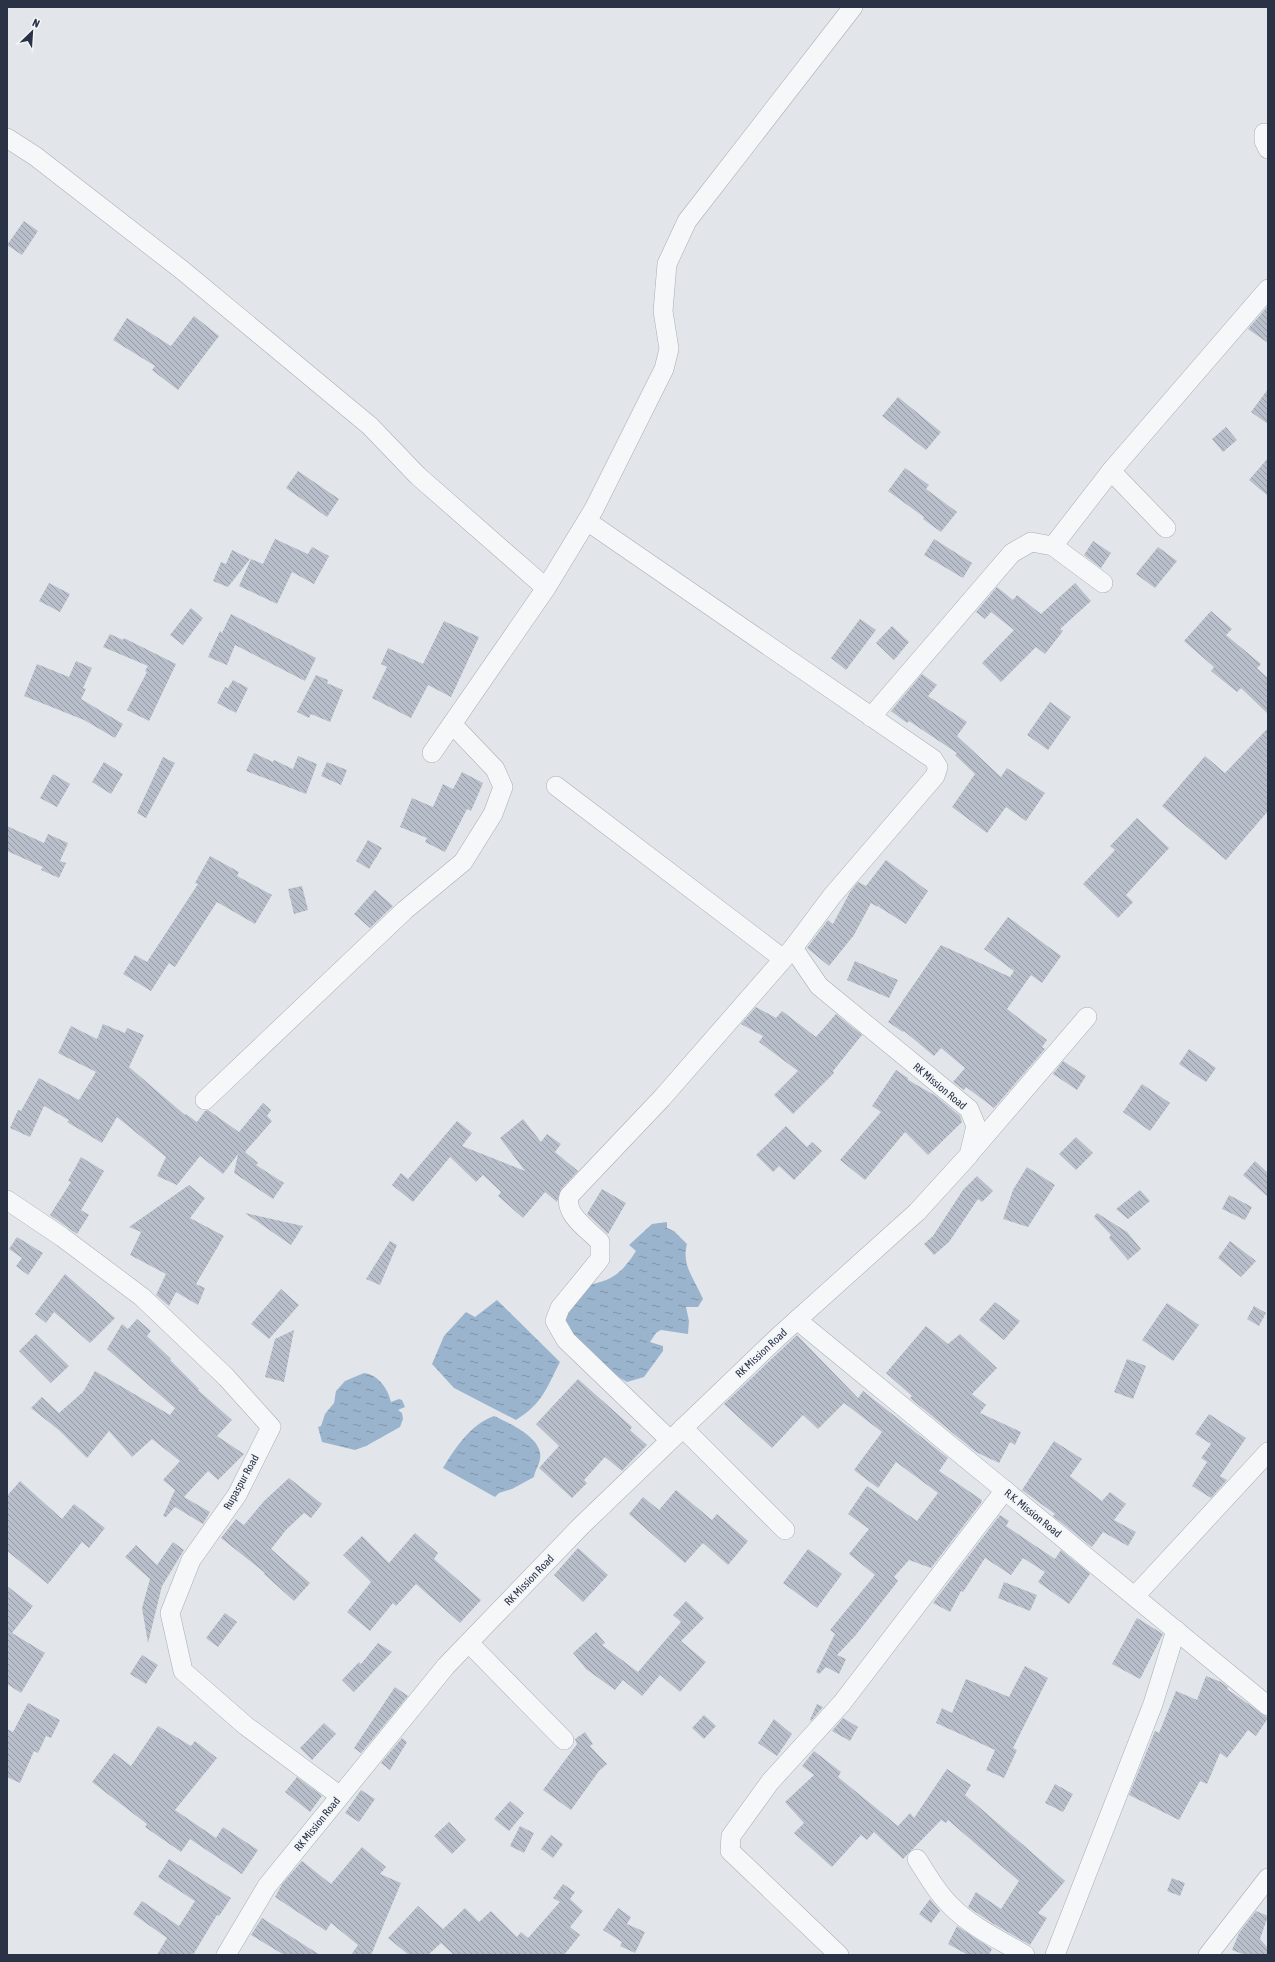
<svg xmlns="http://www.w3.org/2000/svg" width="1275" height="1962" viewBox="0 0 1275 1962" font-family="'Asap Condensed',sans-serif">
<style>
.water{fill:url(#water-ripples)}
.building{fill:url(#building-back-hatch)}
.lines{fill:none;stroke-linecap:round;stroke-linejoin:round}
.minor-casing{stroke:#a7adb6;stroke-width:20}
.minor{stroke:#f5f7f9;stroke-width:19}
.labels{text-anchor:middle;dominant-baseline:central;stroke-width:3;stroke-linejoin:round;paint-order:stroke}
.street-label{font-size:11px;fill:#293345;stroke:#f2f5f8}
</style>
<defs>
<pattern id="water-ripples" width="26" height="14" patternUnits="userSpaceOnUse"><rect width="26" height="14" fill="#9bb4cd"/><path d="M2 4q2-2 4 0t4 0M15 11q2-2 4 0t4 0" fill="none" stroke="#7e93a8"/></pattern>
<pattern id="building-back-hatch" width="6" height="6" patternUnits="userSpaceOnUse"><rect width="6" height="6" fill="#b9bfca"/><path d="M-1 5l2 2M0 0l6 6M5-1l2 2" fill="none" stroke="#969ca6"/></pattern>
</defs>
<rect width="100%" height="100%" fill="#e2e6eb"/>
<g class="water">
<path d="M667,1222V1228L674,1231L687,1244C681,1265 695,1280 703,1299L698,1307H686L689,1321L688,1334L661,1330L656,1333L650,1342L663,1346V1351L644,1377L627,1382L605,1369L570,1335L563,1317L587,1285C612,1281 622,1273 636,1251L629,1245L652,1224Z"/>
<path d="M497,1300L560,1362C546,1389 543,1403 516,1420L454,1388L432,1364L444,1336L466,1312L475,1317Z"/>
<path d="M364,1373C379,1375 388,1389 391,1402L399,1399L402,1400L405,1407L398,1410L402,1413L403,1419L400,1427L366,1446L355,1450L322,1442L318,1427L321,1426L325,1414L334,1403L336,1391L345,1381Z"/>
<path d="M494,1416C509,1423 544,1438 540,1459C539,1466 535,1470 534,1477L512,1489L499,1493L495,1497L443,1468C455,1448 471,1424 494,1416Z"/>
</g>
<g class="building">
<path d="M24,221L38,231L22,255L7,245Z"/>
<path d="M1268,306V343L1248,329Z"/>
<path d="M194,316L219,336L178,390L152,370L155,366L113,340L127,318L171,346Z"/>
<path d="M1268,389V424L1251,412Z"/>
<path d="M898,397L941,432L926,450L882,416Z"/>
<path d="M1226,427L1237,440L1223,452L1212,439Z"/>
<path d="M1268,458V496L1249,480Z"/>
<path d="M905,468L929,485L926,489L957,512L941,532L923,519L924,517L888,491Z"/>
<path d="M298,471L339,499L327,517L286,488Z"/>
<path d="M275,539L308,554L312,547L329,556L314,584L292,572L277,604L239,586L251,559L263,564Z"/>
<path d="M934,539L972,563L963,578L924,555Z"/>
<path d="M1093,541L1111,553L1101,568L1084,555Z"/>
<path d="M1158,547L1177,561L1155,588L1136,574Z"/>
<path d="M232,550L250,559L228,587L213,581L221,562L226,564Z"/>
<path d="M49,583L70,594L60,612L39,601Z"/>
<path d="M1075,583L1091,601L1060,629L1063,631L1045,654L1036,647L1001,682L982,663L1014,630L991,612L985,619L976,612L997,587L1013,600L1017,595L1041,614Z"/>
<path d="M191,608L203,618L183,645L170,635Z"/>
<path d="M1211,611L1232,629L1226,635L1261,664L1257,668L1268,678V714L1241,688L1237,692L1211,671L1214,667L1184,641Z"/>
<path d="M231,614L316,658L305,681L235,645L227,665L208,657L220,631L222,633Z"/>
<path d="M860,619L876,630L846,670L831,658Z"/>
<path d="M444,621L479,637L451,697L428,685L411,718L372,698L387,667L381,664L388,648L423,664Z"/>
<path d="M892,626L909,642L894,660L876,643Z"/>
<path d="M110,634L123,640L124,638L176,664L149,721L127,710L147,672L145,671L148,666L103,647Z"/>
<path d="M76,661L92,668L83,688L86,689L81,699L123,724L115,738L84,720L24,696L37,664L69,677Z"/>
<path d="M922,674L937,685L928,696L967,722L957,736L1001,777L1007,768L1045,793L1026,821L1006,807L987,833L952,807L975,774L955,755L957,753L909,721L907,723L891,711Z"/>
<path d="M316,675L328,680L327,683L343,690L330,722L311,714L309,718L297,712Z"/>
<path d="M233,680L248,688L236,713L217,703L225,687L228,688Z"/>
<path d="M1050,702L1071,717L1048,750L1027,735Z"/>
<path d="M1268,728V811L1226,860L1162,806L1205,756L1225,773Z"/>
<path d="M254,753L273,762L274,760L293,769L298,756L317,764L306,794L246,771Z"/>
<path d="M163,757L175,763L146,818L137,813Z"/>
<path d="M104,762L123,774L111,794L92,782Z"/>
<path d="M327,762L347,770L341,785L321,776Z"/>
<path d="M462,772L483,783L471,811L467,809L445,852L425,842L427,838L400,827L412,798L433,807L443,784L453,789Z"/>
<path d="M53,774L70,784L57,807L40,798Z"/>
<path d="M1137,818L1169,848L1126,895L1133,902L1118,918L1083,884L1115,850L1110,846Z"/>
<path d="M7,826L44,843L48,834L68,843L60,861L66,863L59,878L41,870L43,867L7,851Z"/>
<path d="M368,840L382,848L369,869L356,861Z"/>
<path d="M210,856L239,872L237,876L272,895L255,924L217,902L175,967L169,963L151,991L123,974L135,955L147,962L198,884L195,883Z"/>
<path d="M886,860L928,891L906,924L879,907L880,904L878,907L871,903L854,935L829,966L807,948L828,920L833,924L850,892L858,882L866,886Z"/>
<path d="M302,886L308,910L294,914L288,889Z"/>
<path d="M375,890L393,906L370,928L354,914Z"/>
<path d="M1008,917L1061,956L1042,983L1031,975L1007,1009L1047,1040L1042,1047L1045,1049L994,1108L966,1087L964,1090L953,1082L965,1068L941,1048L934,1056L904,1031L903,1032L888,1022L941,945L1010,977L1014,971L984,949Z"/>
<path d="M855,961L898,980L889,998L847,980Z"/>
<path d="M756,1007L776,1018L782,1011L816,1037L836,1014L862,1035L833,1071L834,1073L793,1114L774,1095L798,1071L759,1042L763,1036L741,1024Z"/>
<path d="M103,1024L125,1033L127,1028L144,1035L129,1067L185,1115L186,1114L197,1122L205,1111L208,1110L239,1132L263,1103L271,1110L267,1116L272,1121L245,1152L258,1163L256,1165L284,1183L273,1199L234,1173L238,1154L223,1174L200,1156L177,1185L157,1176L166,1157L117,1117L102,1143L67,1122L69,1120L44,1106L30,1137L10,1128L18,1110L21,1111L39,1078L79,1100L96,1072L58,1053L71,1026L97,1039Z"/>
<path d="M1189,1049L1216,1068L1206,1082L1179,1064Z"/>
<path d="M1063,1061L1086,1076L1077,1090L1053,1074Z"/>
<path d="M896,1070L908,1078V1080L936,1096L960,1116L962,1122L928,1155L905,1132L865,1180L840,1160L881,1112L872,1106Z"/>
<path d="M1142,1084L1170,1103L1150,1131L1123,1112Z"/>
<path d="M523,1119L541,1142L547,1134L561,1144L555,1152L578,1171L561,1189L557,1202L545,1192L523,1218L498,1196L501,1192L483,1175L476,1182L450,1157L413,1202L392,1185L401,1173L408,1179L457,1121L472,1133L462,1146L525,1171L500,1138Z"/>
<path d="M786,1126L807,1147L812,1142L822,1151L794,1180L779,1166L773,1172L756,1155Z"/>
<path d="M1076,1137L1093,1153L1076,1170L1059,1154Z"/>
<path d="M81,1157L104,1171L81,1210L89,1215L77,1234L50,1215L71,1182L68,1181Z"/>
<path d="M1255,1161L1268,1173V1197L1243,1175Z"/>
<path d="M1027,1167L1055,1185L1028,1227L1003,1219L1013,1190Z"/>
<path d="M977,1176L993,1191L982,1202L978,1199L949,1242L934,1255L924,1244L933,1236L963,1190Z"/>
<path d="M189,1185L205,1198L190,1218L224,1236L196,1284L205,1288L198,1305L176,1292L169,1306L156,1295L166,1274L130,1255L141,1232L129,1227Z"/>
<path d="M602,1189L626,1203L608,1234L587,1214Z"/>
<path d="M1140,1190L1150,1201L1128,1219L1116,1209Z"/>
<path d="M1229,1195L1252,1207L1245,1220L1222,1209Z"/>
<path d="M245,1213L303,1226L291,1245Z"/>
<path d="M1097,1213L1127,1232L1141,1249L1128,1260L1109,1238L1111,1235L1094,1217Z"/>
<path d="M17,1237L43,1253L28,1275L16,1266L22,1258L9,1249Z"/>
<path d="M390,1241L397,1245L380,1285L366,1279Z"/>
<path d="M1230,1241L1256,1261L1241,1277L1218,1258Z"/>
<path d="M65,1274L115,1318L90,1343L54,1312L46,1323L35,1314Z"/>
<path d="M281,1289L299,1305L269,1339L251,1324Z"/>
<path d="M995,1302L1020,1321L1004,1340L979,1320Z"/>
<path d="M1167,1303L1199,1325L1173,1361L1142,1340Z"/>
<path d="M1254,1306L1266,1313L1259,1326L1247,1319Z"/>
<path d="M137,1319L151,1331L147,1336L171,1359L170,1360L199,1389L198,1390L232,1420L217,1436L244,1454L218,1480L208,1471L184,1497L210,1512L203,1524L175,1507L166,1517L163,1516L175,1490L163,1480L180,1461L152,1439L132,1457L109,1431L87,1458L60,1431L31,1408L42,1397L59,1413L83,1392L95,1371L170,1415L175,1408L107,1349L122,1324L128,1329Z"/>
<path d="M926,1326L948,1344L960,1334L997,1368L972,1394L986,1405L980,1413L1021,1432L1015,1445L1010,1442L999,1463L976,1452L910,1398L912,1396L886,1373Z"/>
<path d="M294,1330L284,1382L265,1377L275,1339Z"/>
<path d="M36,1334L69,1366L51,1383L19,1351Z"/>
<path d="M797,1335L858,1398L863,1391L948,1458L939,1471L982,1500L981,1503L931,1568L909,1560L894,1577L898,1581L855,1636L837,1655L846,1659L839,1674L826,1667L819,1674L816,1672L835,1634L830,1630L875,1575L849,1554L869,1529L848,1514L867,1486L917,1521L938,1493L896,1462L878,1488L854,1470L882,1432L844,1403L818,1429L803,1415L772,1448L724,1404Z"/>
<path d="M1127,1359L1146,1366L1133,1399L1114,1392Z"/>
<path d="M578,1379L632,1427L630,1430L647,1445L622,1471L605,1457L584,1480L587,1483L572,1498L539,1468L559,1446L536,1424Z"/>
<path d="M1209,1414L1246,1438L1220,1476L1227,1480L1211,1498L1192,1486L1207,1462L1201,1458L1211,1444L1195,1434Z"/>
<path d="M1054,1441L1082,1459L1070,1476L1102,1501L1110,1492L1126,1504L1114,1520L1136,1532L1128,1546L1103,1532L1092,1547L1053,1516L1055,1514L1022,1490Z"/>
<path d="M289,1478L322,1504L311,1518L304,1513L286,1530L271,1549L310,1583L294,1601L264,1574L265,1573L221,1538L236,1519L244,1525L264,1501Z"/>
<path d="M20,1481L62,1519L74,1504L105,1528L89,1548L82,1542L48,1584L7,1551V1496Z"/>
<path d="M676,1490L712,1520L717,1514L748,1541L728,1565L703,1543L685,1563L629,1514L643,1497L659,1510Z"/>
<path d="M1000,1515L1009,1521L1006,1526L1055,1559L1061,1550L1090,1574L1069,1604L1038,1582L1045,1572L1023,1558L1011,1575L985,1558L963,1592L961,1591L950,1612L933,1603Z"/>
<path d="M415,1533L438,1553L434,1559L481,1600L460,1623L416,1584L396,1606L393,1603L370,1631L347,1612L371,1582L343,1555L362,1536L389,1563Z"/>
<path d="M173,1542L184,1550L162,1586L148,1643L142,1608L150,1579L125,1557L136,1545L157,1565Z"/>
<path d="M578,1548L608,1575L583,1602L554,1575Z"/>
<path d="M808,1549L842,1574L817,1608L783,1583Z"/>
<path d="M1004,1582L1037,1595L1030,1611L998,1598Z"/>
<path d="M7,1586L33,1606L12,1633L45,1653L21,1693L7,1684Z"/>
<path d="M686,1601L704,1618L681,1641L706,1662L680,1692L660,1675L642,1696L623,1680L615,1690L586,1669L573,1653L596,1632L605,1643L602,1645L638,1672L681,1622L673,1615Z"/>
<path d="M225,1613L237,1622L218,1647L206,1638Z"/>
<path d="M1137,1618L1163,1634L1140,1679L1112,1664Z"/>
<path d="M378,1643L392,1652L354,1692L342,1680L359,1662L361,1664Z"/>
<path d="M142,1655L158,1665L146,1684L130,1674Z"/>
<path d="M1025,1666L1048,1678L1013,1748L1017,1750L1004,1778L986,1770L995,1750L936,1723L942,1708L952,1713L966,1679L1009,1697Z"/>
<path d="M1206,1676L1221,1682L1228,1687L1227,1689L1268,1718L1256,1736L1248,1730L1227,1758L1220,1753L1207,1784L1200,1781L1179,1820L1129,1795L1155,1731L1159,1733L1176,1691L1197,1700Z"/>
<path d="M395,1687L408,1696L361,1753L354,1748Z"/>
<path d="M28,1703L60,1720L51,1738L46,1736L38,1753L34,1751L20,1783L7,1777V1729L13,1732Z"/>
<path d="M817,1704L823,1707L811,1721L810,1720Z"/>
<path d="M704,1715L716,1726L704,1739L692,1728Z"/>
<path d="M843,1718L858,1727L850,1741L832,1731Z"/>
<path d="M774,1719L792,1734L777,1756L758,1743Z"/>
<path d="M324,1723L336,1734L312,1760L300,1748Z"/>
<path d="M158,1726L191,1746L195,1741L217,1758L175,1810L216,1838L223,1827L258,1850L242,1874L190,1839L181,1852L145,1827L147,1824L92,1782L114,1753L131,1766Z"/>
<path d="M585,1732L593,1744L590,1746L607,1764L599,1771L571,1810L543,1790L577,1744L575,1739Z"/>
<path d="M402,1738L407,1742L390,1770L381,1763Z"/>
<path d="M814,1751L841,1772L838,1777L898,1826L910,1813L914,1818L947,1769L971,1785L965,1795L1065,1881L1038,1913L1047,1918L1030,1945L992,1923L968,1907L976,1892L1001,1909L1019,1881L948,1820L946,1823L941,1820L903,1859L874,1832L867,1840L861,1835L832,1867L794,1833L804,1823L785,1802L814,1775L802,1766Z"/>
<path d="M297,1777L322,1796L310,1812L285,1792Z"/>
<path d="M1055,1784L1073,1794L1063,1812L1045,1803Z"/>
<path d="M361,1790L375,1799L359,1822L345,1813Z"/>
<path d="M510,1801L524,1813L509,1831L494,1819Z"/>
<path d="M449,1822L466,1840L452,1854L434,1836Z"/>
<path d="M520,1826L534,1833L524,1853L510,1846Z"/>
<path d="M551,1835L563,1844L553,1858L541,1849Z"/>
<path d="M362,1847L386,1867L380,1874L401,1883L371,1955H351L358,1945L331,1923L326,1931L275,1897L282,1884L302,1861L331,1884Z"/>
<path d="M169,1859L231,1898L219,1916L217,1915L193,1955H157L167,1938L133,1914L142,1901L179,1926L195,1901L158,1877Z"/>
<path d="M1172,1878L1185,1883L1180,1896L1167,1891Z"/>
<path d="M563,1884L575,1892L570,1899L583,1911L570,1927L580,1935L564,1955H454L441,1943L428,1955H409L388,1938L418,1906L443,1929L465,1908L479,1922L491,1911L517,1937L521,1932L528,1938L560,1902L553,1898Z"/>
<path d="M930,1899L940,1911L931,1923L919,1914Z"/>
<path d="M618,1908L631,1917L627,1924L645,1932L635,1953L620,1946L622,1942L603,1930Z"/>
<path d="M1256,1911L1268,1916L1260,1939L1268,1948V1955H1245L1232,1950L1239,1933Z"/>
<path d="M262,1918L320,1955H284L251,1935Z"/>
<path d="M957,1926L992,1949L989,1955H968L948,1944Z"/>
</g>
<g class="lines">
<g class="minor-casing">
<g id="minor">
<path d="M1264,133V141L1268,149"/>
<path d="M7,138L35,156L182,270L370,426L418,476L546,588"/>
<path d="M1111,471L1166,528"/>
<path d="M1053,546L1111,471L1268,289"/>
<path d="M871,717L1012,553L1031,542L1053,546L1103,583"/>
<path d="M432,753L546,588L594,509L664,369L669,349L663,311L667,264L687,221L853,7"/>
<path d="M556,786L782,958"/>
<path d="M205,1100L405,910L463,862L493,814L503,787L495,769L452,724"/>
<path d="M971,1152L1087,1017"/>
<path d="M7,1200L62,1237L142,1297L226,1377L271,1427L237,1495L191,1560L170,1613L183,1671L246,1726L340,1796"/>
<path d="M797,1320L1268,1706"/>
<path d="M683,1428L785,1530"/>
<path d="M670,1440L566,1340L555,1321L560,1308L600,1259V1242C589,1230 564,1215 569,1196L662,1098L793,948"/>
<path d="M1135,1596L1268,1452"/>
<path d="M469,1643L564,1740"/>
<path d="M917,1859C928,1876 937,1893 952,1907C972,1927 1000,1940 1025,1955"/>
<path d="M226,1955L267,1886L446,1666L582,1525L778,1337L917,1212L969,1155L976,1126L969,1109L819,986L793,948L832,896L935,776L938,767L933,759L587,521"/>
<path d="M839,1955L730,1851L731,1836L770,1782L842,1703L1005,1490"/>
<path d="M1055,1955L1153,1704L1176,1630"/>
<path d="M1208,1955L1268,1878"/>
</g>
</g>
<use href="#minor" class="minor"/>
</g>
<g class="labels">
<g class="street-label">
<text transform="translate(940 1086) rotate(40)">RK Mission Road</text>
<text transform="translate(761 1353) rotate(-43)">RK Mission Road</text>
<text transform="translate(241 1482) rotate(-61)">Rupaspur Road</text>
<text transform="translate(1033 1513) rotate(39)">R.K. Mission Road</text>
<text transform="translate(529 1580) rotate(-46)">RK Mission Road</text>
<text transform="translate(317 1824) rotate(-51)">RK Mission Road</text>
</g>
</g>
<rect width="1275" height="1962" fill="none" stroke="#293345" stroke-width="16"/>
<g transform="translate(32 32) rotate(25)" stroke="#f2f5f8" stroke-width="3" paint-order="stroke">
<path d="M0-3L7 15L0 10L-7 15Z" fill="#293345"/>
<text y="-6" font-size="11" font-weight="bold" text-anchor="middle" fill="#293345">N</text>
</g>
</svg>
